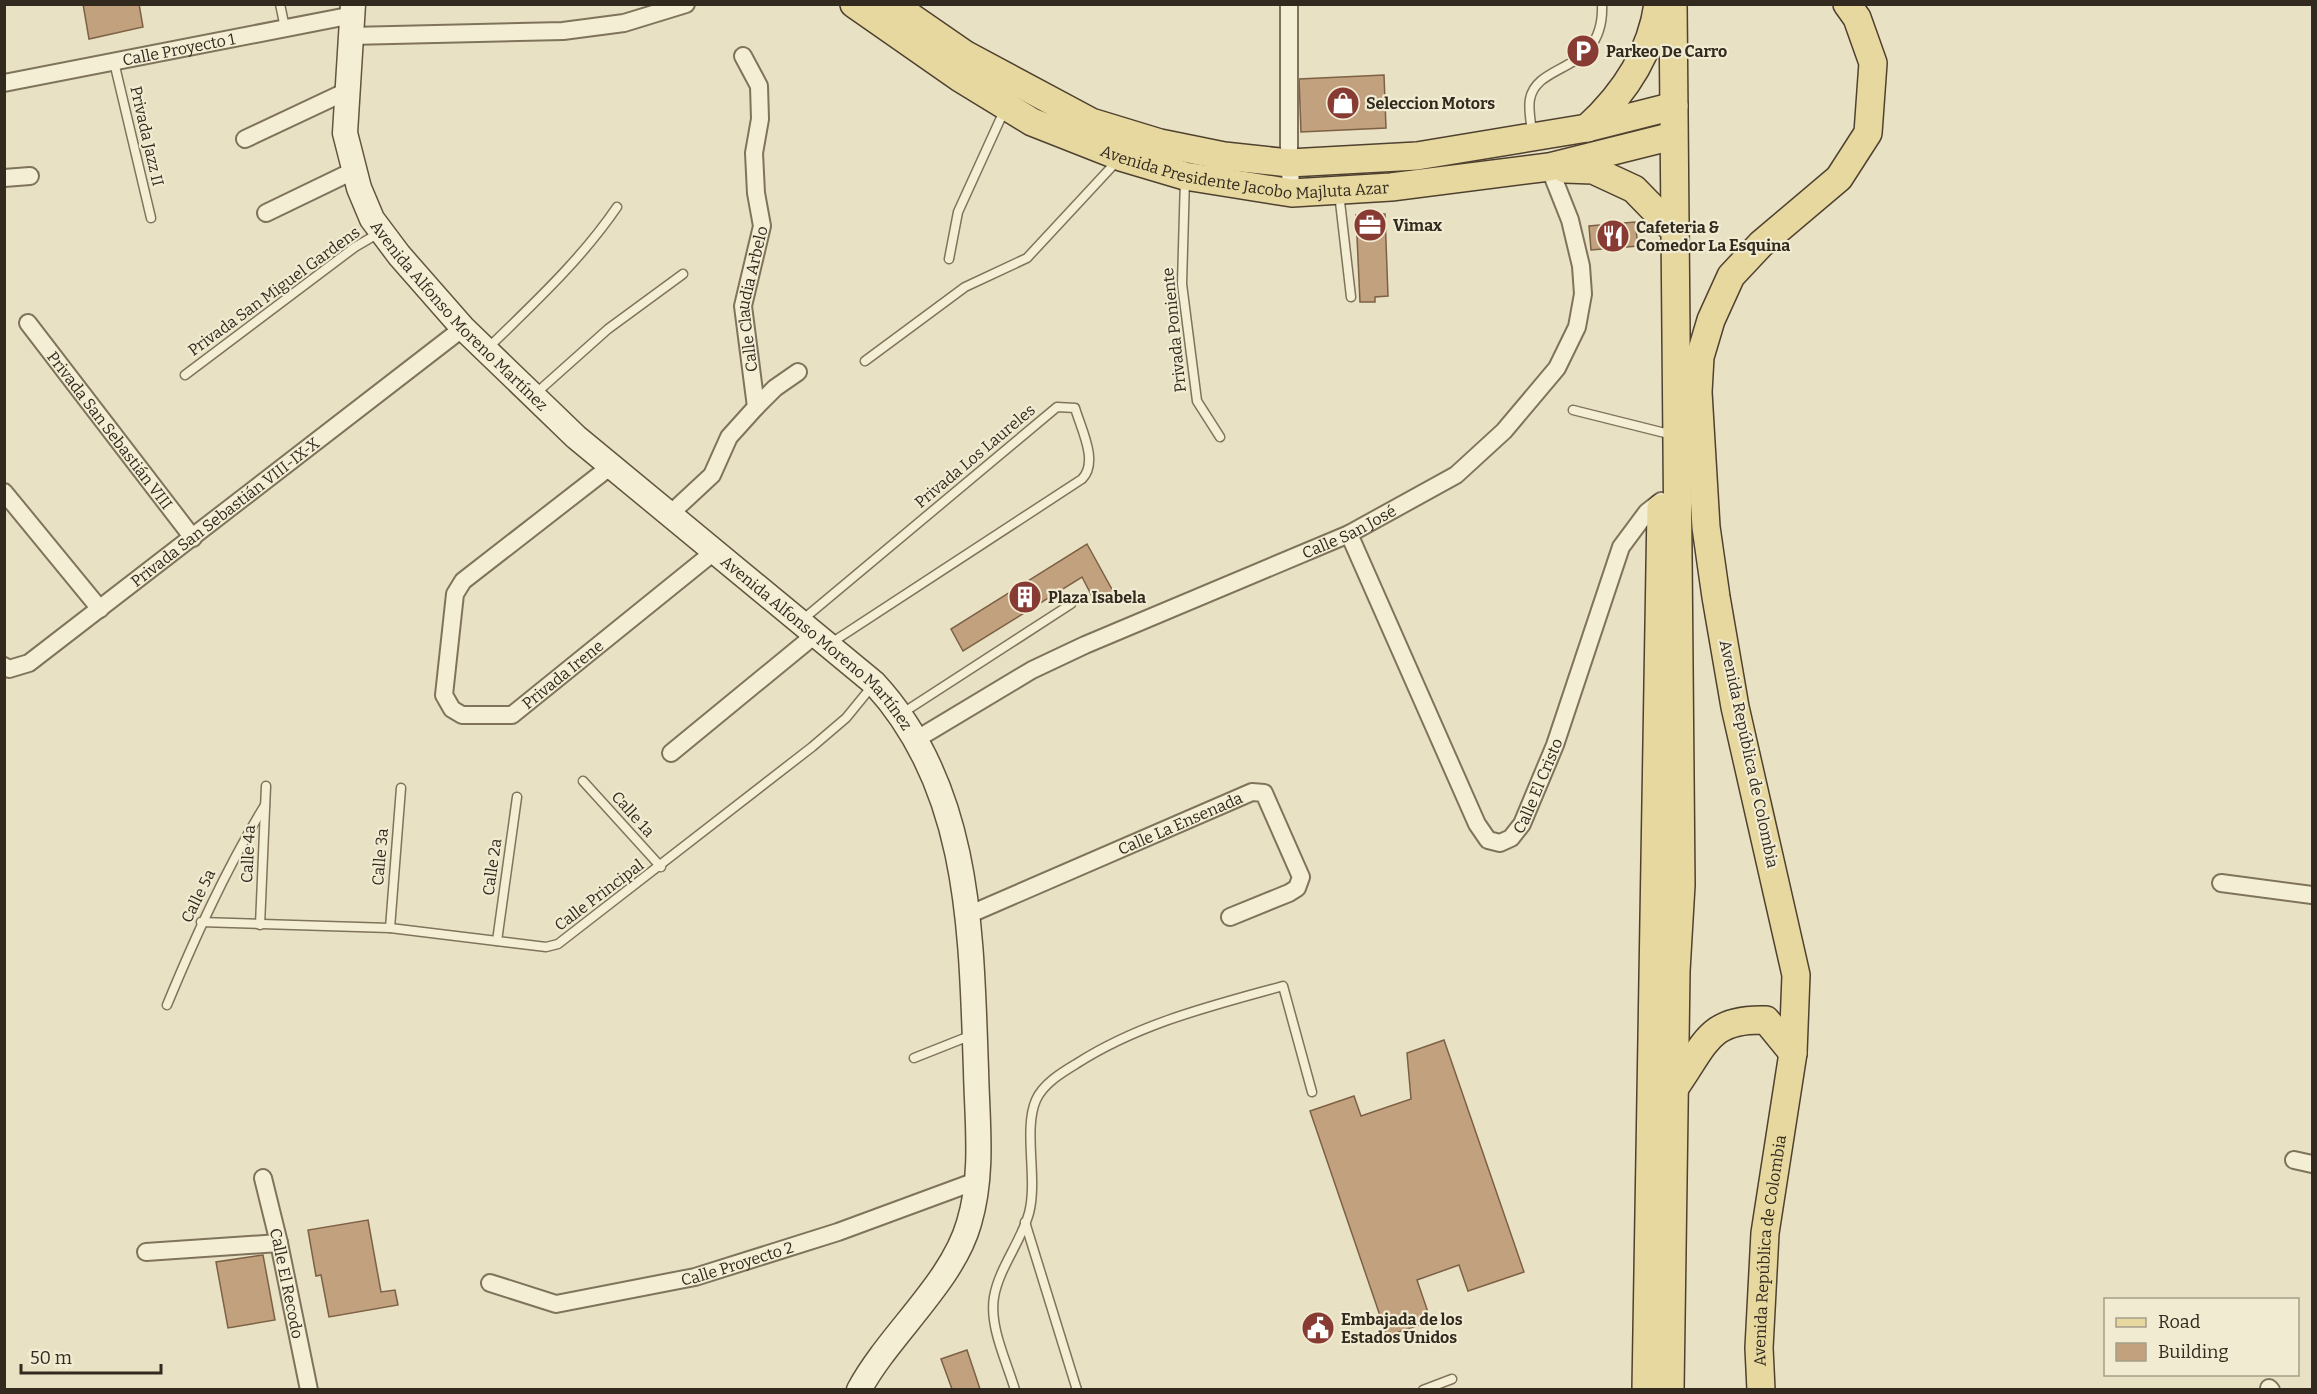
<svg xmlns="http://www.w3.org/2000/svg" width="2317" height="1394" viewBox="0 0 2317 1394" font-family="Bitter,serif">
<style>
.building{fill:#c2a17e;stroke:#7d6145;stroke-width:1.5}
.lines{fill:none;stroke-linecap:round;stroke-linejoin:round}
.lane-casing{stroke:#80735c;stroke-width:11}
.street-casing{stroke:#80735c;stroke-width:20}
.secondary-casing{stroke:#62543f;stroke-width:27}
.primary-casing{stroke:#4f4130;stroke-width:30}
.lane{stroke:#f4eed5;stroke-width:8}
.street{stroke:#f4eed5;stroke-width:16}
.secondary{stroke:#f4eed5;stroke-width:24}
.primary{stroke:#e7d89f;stroke-width:27}
.labels{text-anchor:middle;dominant-baseline:central;stroke-width:4.5;stroke-linejoin:round;paint-order:stroke}
.street-label{font-size:16px;fill:#322a1f;stroke:#f1ebd2}
.poi-label{font-size:16px;font-weight:bold;fill:#322a1f;stroke:#f1ebd2;text-anchor:start}
</style>
<rect width="100%" height="100%" fill="#e8e1c3"/>
<g class="building">
<path d="M83,4H139L143,27L89,39Z"/>
<path d="M1384,75L1386,128L1301,132L1299,79Z"/>
<path d="M1385,214L1388,296L1375,297V302H1360L1356,215Z"/>
<path d="M1635,222L1638,246L1591,250L1589,226Z"/>
<path d="M1087,544L1114,593L1095,602L1082,577L963,651L951,629Z"/>
<path d="M1444,1040L1524,1272L1468,1291L1459,1265L1417,1280L1431,1321L1387,1336L1310,1111L1354,1096L1361,1116L1411,1099L1407,1053Z"/>
<path d="M368,1220L381,1292L395,1290L398,1305L329,1317L321,1275L316,1276L308,1230Z"/>
<path d="M263,1255L275,1320L228,1328L216,1262Z"/>
<path d="M967,1350L980,1389H952L941,1359Z"/>
</g>
<g class="lines">
<g class="lane-casing">
<g id="lane">
<path d="M280,4L285,28"/>
<path d="M114,62L151,218"/>
<path d="M1532,132C1531,122 1528,109 1530,99C1537,61 1605,74 1602,4"/>
<path d="M1185,178L1182,284L1197,401L1220,437"/>
<path d="M1339,193L1351,297"/>
<path d="M949,259L958,212L1004,111"/>
<path d="M486,350C533,304 580,261 617,207"/>
<path d="M865,361L965,287L1027,258L1118,160"/>
<path d="M185,375L355,247L379,233"/>
<path d="M534,395L608,329L683,274"/>
<path d="M1573,410L1673,435"/>
<path d="M801,621L1057,407L1075,408C1081,429 1099,462 1082,479L831,643"/>
<path d="M901,714L1071,604"/>
<path d="M583,781L661,867"/>
<path d="M201,922L390,928L546,947L558,944L812,747L846,718L873,685"/>
<path d="M260,925L266,786"/>
<path d="M390,928L401,788"/>
<path d="M497,941L517,797"/>
<path d="M167,1005C196,935 226,869 265,805"/>
<path d="M914,1058L972,1035"/>
<path d="M1025,1222L1077,1390"/>
<path d="M1015,1390C1007,1362 989,1327 994,1297C999,1268 1021,1242 1029,1213C1038,1179 1023,1129 1036,1100C1043,1084 1061,1073 1076,1064C1140,1023 1211,1006 1283,986L1312,1092"/>
<path d="M1423,1390L1452,1379"/>
</g>
</g>
<g class="street-casing">
<g id="street">
<path d="M1289,4V163L1292,193"/>
<path d="M350,36L563,31L624,23L686,4"/>
<path id="s1" d="M4,83L353,15"/>
<path d="M245,139L347,91"/>
<path d="M4,178L30,176"/>
<path d="M266,213L353,171"/>
<path id="s2" d="M28,323L193,538"/>
<path d="M756,407L775,388L798,372"/>
<path id="s3" d="M611,466L463,581L455,594L444,695L452,709L462,715H512L715,551"/>
<path d="M4,492L100,609"/>
<path id="s4" d="M670,514L712,475L729,437L756,407L743,306L762,226L756,193L754,153L760,119L759,86L743,56"/>
<path id="s5" d="M1349,534L1477,824L1488,840L1500,843L1511,838L1522,824L1555,745L1621,547L1647,512L1661,501"/>
<path id="s6" d="M4,666L9,669L29,663L463,328"/>
<path id="s7" d="M917,739L1032,670L1085,645L1349,534L1456,475L1504,431L1557,368L1577,327L1583,294L1581,266L1570,220L1549,167"/>
<path d="M671,753L816,634"/>
<path d="M2221,883L2312,895"/>
<path id="s8" d="M968,915L1252,792L1264,793L1301,877L1297,888L1289,893L1230,917"/>
<path d="M2294,1160L2312,1164"/>
<path id="s9" d="M263,1178L279,1243L309,1390"/>
<path d="M146,1252L279,1243"/>
<path id="s10" d="M490,1283L556,1304L695,1277L838,1232L979,1180"/>
<path d="M2269,1388L2271,1390"/>
</g>
</g>
<g class="secondary-casing">
<g id="secondary">
<path id="s11" d="M353,4L345,133L359,188L372,219L399,255L463,328L576,437L874,683C972,789 971,935 976,1070C977,1121 984,1173 969,1223C952,1283 889,1334 859,1390"/>
</g>
</g>
<g class="primary-casing">
<g id="primary">
<path id="s12" d="M854,4L960,78L1032,122L1121,157L1185,176L1292,193L1391,187L1549,167L1673,136"/>
<path d="M892,4L966,55L1091,122L1160,143L1224,156L1289,163L1417,156L1587,128L1674,106"/>
<path d="M1587,128C1623,95 1651,54 1658,4"/>
<path d="M1565,169L1593,170L1634,189L1674,230"/>
<path d="M1676,1086C1706,1043 1709,1018 1766,1020L1793,1053"/>
<path d="M1646,1390L1661,508"/>
<path d="M1670,1390L1676,971L1681,885L1673,4"/>
<path id="s13" d="M1761,1390L1759,1348L1765,1233L1793,1053L1796,975L1735,707L1716,597L1706,527L1698,392L1700,357L1711,320L1731,276L1761,244L1839,178L1868,133L1873,63L1857,18L1847,4"/>
</g>
</g>
<use href="#lane" class="lane"/>
<use href="#street" class="street"/>
<use href="#secondary" class="secondary"/>
<use href="#primary" class="primary"/>
</g>
<defs>
<g id="parking-disc" transform="scale(1.725)"><circle r="9.5" fill="#883b33" stroke="#f1ebd2"/><path d="M-3.5-5.5H1a3.5 3.5 0 0 1 0 7H-1V5.5H-3.5ZM-1-3.4V-.6H.8a1.4 1.4 0 0 0 0-2.8Z" fill="#fff"/></g>
<g id="shop-disc" transform="scale(1.725)"><circle r="9.5" fill="#883b33" stroke="#f1ebd2"/><path d="M-5-2.5h2.3a2.7 3.5 0 0 1 5.4 0H5L5.5 6h-11ZM-1.5-2.5h3a1.5 2.3 0 0 0-3 0Z" fill="#fff"/></g>
<g id="office-disc" transform="scale(1.725)"><circle r="9.5" fill="#883b33" stroke="#f1ebd2"/><path d="M-6-3h4V-5.5h4V-3h4V5H-6ZM-1-4.5V-3h2v-1.5ZM-6 0V1H6V0Z" fill="#fff"/></g>
<g id="restaurant-disc" transform="scale(1.725)"><circle r="9.5" fill="#883b33" stroke="#f1ebd2"/><path d="M-5-6h1v4h1v-4h1v4h1v-4h1v5L-1.5 .5V6h-2V.5L-5-1ZM5-6V6H3V1.5H1.5Q1.5-4 5-6Z" fill="#fff"/></g>
<g id="building-disc" transform="scale(1.725)"><circle r="9.5" fill="#883b33" stroke="#f1ebd2"/><path d="M-4-6H4V6H1V3H-1V6H-4ZM-2.5-4.3h1.7v1.8h-1.7ZM.8-4.3h1.7v1.8H.8ZM-2.5-1h1.7V.8h-1.7ZM.8-1h1.7V.8H.8Z" fill="#fff"/></g>
<g id="civic-disc" transform="scale(1.725)"><circle r="9.5" fill="#883b33" stroke="#f1ebd2"/><path d="M-.6-6.5H3V-4.5H.6V-3L4-1V1h2V6H-6V1h2V-1L-.6-3ZM-1.2 2.5V6h2.4V2.5Z" fill="#fff"/></g>
</defs>
<g fill-rule="evenodd">
<use href="#parking-disc" x="1583" y="51"/>
<use href="#shop-disc" x="1343" y="103"/>
<use href="#office-disc" x="1370" y="225"/>
<use href="#restaurant-disc" x="1613" y="236"/>
<use href="#building-disc" x="1025" y="597"/>
<use href="#civic-disc" x="1318" y="1328"/>
</g>
<g class="labels">
<g class="street-label">
<text stroke="none"><textPath href="#s1" startOffset="178">Calle Proyecto 1</textPath></text>
<text transform="translate(147 136) rotate(77)">Privada Jazz II</text>
<text stroke="none"><textPath href="#s12" startOffset="435">Avenida Presidente Jacobo Majluta Azar</textPath></text>
<text transform="translate(274 291) rotate(-36)">Privada San Miguel Gardens</text>
<text stroke="none"><textPath href="#s4" startOffset="249">Calle Claudia Arbelo</textPath></text>
<text stroke="none"><textPath href="#s11" startOffset="350">Avenida Alfonso Moreno Martínez</textPath></text>
<text transform="translate(1174 330) rotate(-96)">Privada Poniente</text>
<text stroke="none"><textPath href="#s2" startOffset="135">Privada San Sebastián VIII</textPath></text>
<text transform="translate(975 456) rotate(-40)">Privada Los Laureles</text>
<text stroke="none"><textPath href="#s6" startOffset="274">Privada San Sebastián VIII-IX-X</textPath></text>
<text stroke="none"><textPath href="#s7" startOffset="480">Calle San José</textPath></text>
<text stroke="none"><textPath href="#s11" startOffset="836">Avenida Alfonso Moreno Martínez</textPath></text>
<text stroke="none"><textPath href="#s3" startOffset="447">Privada Irene</textPath></text>
<text transform="translate(1749 754) rotate(78)">Avenida República de Colombia</text>
<text stroke="none"><textPath href="#s5" startOffset="420">Calle El Cristo</textPath></text>
<text transform="translate(633 814) rotate(48)">Calle 1a</text>
<text stroke="none"><textPath href="#s8" startOffset="231">Calle La Ensenada</textPath></text>
<text transform="translate(248 854) rotate(-87)">Calle 4a</text>
<text transform="translate(380 857) rotate(-85)">Calle 3a</text>
<text transform="translate(492 867) rotate(-82)">Calle 2a</text>
<text transform="translate(599 895) rotate(-37)">Calle Principal</text>
<text transform="translate(198 896) rotate(-64)">Calle 5a</text>
<text stroke="none"><textPath href="#s13" startOffset="140">Avenida República de Colombia</textPath></text>
<text stroke="none"><textPath href="#s10" startOffset="255">Calle Proyecto 2</textPath></text>
<text stroke="none"><textPath href="#s9" startOffset="108">Calle El Recodo</textPath></text>
</g>
<g class="poi-label">
<text x="1606" y="51">Parkeo De Carro</text>
<text x="1366" y="103">Seleccion Motors</text>
<text x="1393" y="225">Vimax</text>
<text x="1636" y="227">Cafeteria &amp;<tspan x="1636" dy="18">Comedor La Esquina</tspan></text>
<text x="1048" y="597">Plaza Isabela</text>
<text x="1341" y="1319">Embajada de los<tspan x="1341" dy="18">Estados Unidos</tspan></text>
</g>
</g>
<rect width="2317" height="1394" fill="none" stroke="#322a1f" stroke-width="12"/>
<rect x="2104" y="1298" width="195" height="78" fill="#f1ebd2" stroke="#a59e8a" stroke-width="1.5"/>
<rect x="2116" y="1318" width="30" height="9" fill="#e7d89f" stroke="#a59e8a" stroke-width="1.5"/>
<text x="2158" y="1328" font-size="18" fill="#322a1f">Road</text>
<rect x="2116" y="1343" width="30" height="18" fill="#c2a17e" stroke="#a59e8a" stroke-width="1.5"/>
<text x="2158" y="1358" font-size="18" fill="#322a1f">Building</text>
<path d="M21 1364v9h140v-9" fill="none" stroke="#322a1f" stroke-width="3"/>
<text x="30" y="1364" font-size="18" fill="#322a1f" stroke="#f1ebd2" stroke-width="4.5" paint-order="stroke">50 m</text>
</svg>
